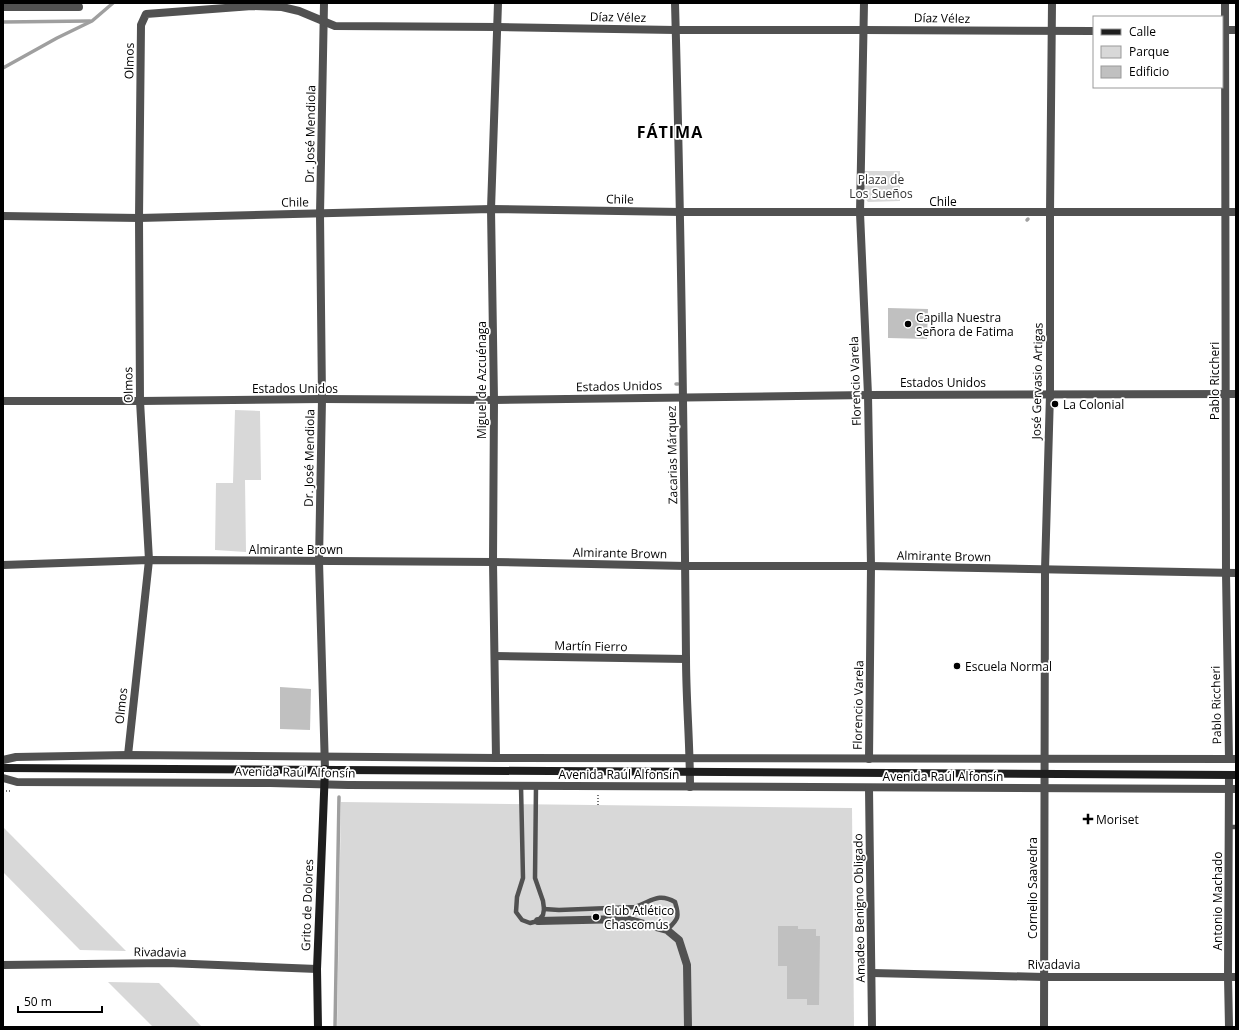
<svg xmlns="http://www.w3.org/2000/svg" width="1239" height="1030" viewBox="0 0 1239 1030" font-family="'Open Sans',sans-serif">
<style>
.green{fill:#d8d8d8}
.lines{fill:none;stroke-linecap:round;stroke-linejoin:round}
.stream{stroke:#9f9f9f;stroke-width:3.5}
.building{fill:#c0c0c0}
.path{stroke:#737373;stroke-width:2;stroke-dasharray:1 2;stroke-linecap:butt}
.lane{stroke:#515151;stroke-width:4.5}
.street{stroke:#515151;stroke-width:8}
.secondary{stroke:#1e1e1e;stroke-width:8}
.poi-dot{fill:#000;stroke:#fff;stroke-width:1.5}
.labels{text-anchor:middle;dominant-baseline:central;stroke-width:3.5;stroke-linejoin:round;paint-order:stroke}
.street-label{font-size:12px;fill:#000;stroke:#fff}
.park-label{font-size:12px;fill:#2f2f2f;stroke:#fff}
.poi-label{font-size:12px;fill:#000;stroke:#fff;text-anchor:start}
.district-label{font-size:16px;font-weight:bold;letter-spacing:1px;fill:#000;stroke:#fff}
</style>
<rect width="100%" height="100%" fill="#fff"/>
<g class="green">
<path d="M862,171H900V201L868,202L862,195Z"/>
<path d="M235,410L260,411L261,480H245L246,552L215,550L216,483H233Z"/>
<path d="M341,802L852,808L854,1027H337Z"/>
<path d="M3,827L126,951L80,950L3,872Z"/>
<path d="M108,982L159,983L202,1027H153Z"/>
</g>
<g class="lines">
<g class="stream">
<path d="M3,22L90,21"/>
<path d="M3,68L57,38L92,21L113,3"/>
<path d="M1027,220L1028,219"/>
<path d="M676,384H678"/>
<path d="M335,1027L339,797"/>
</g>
</g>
<g class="building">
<path d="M888,308L928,309L927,339L888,338Z"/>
<path d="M280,687L311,689L310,730L280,729Z"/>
<path d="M778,926H798V929H816V936H820L819,1005H807V999H787V966H778Z"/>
</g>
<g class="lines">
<g class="path">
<path d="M3,791H11"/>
<path d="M598,795V805"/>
</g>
<g class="lane">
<path d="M521,786L523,878L517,897L516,912L522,920L530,923L538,921L543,915L544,909L543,901L535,878L536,786"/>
<path d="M1229,827H1236"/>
<path d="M544,909L559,910L635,907C651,902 658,892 675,902C680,918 678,919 667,930"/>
</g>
<g class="street">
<path d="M324,3L320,214L322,399L319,561L325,769"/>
<path d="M675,3C681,221 684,439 686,657C686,700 690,743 690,787"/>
<path d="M864,3L860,213L868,395L871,566L869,759"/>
<path d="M1225,3L1226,573L1229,759"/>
<path d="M3,7H79"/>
<path d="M1222,30H1236"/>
<path d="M3,216L139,218L491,209L681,212H1236"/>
<path d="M3,401H140L322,399L494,400L868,395L1236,394"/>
<path d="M3,565L149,560L493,562L686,566H871L1236,573"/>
<path d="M495,656L686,659"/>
<path d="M128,755L149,560L140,401L139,218L141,25L146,14L252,6L282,7L299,11L335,26L498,27L675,30H863L1094,31"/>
<path d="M496,758L493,562L494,400L491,209L498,3"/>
<path d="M3,760L16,757L128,755L496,758L1236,759"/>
<path d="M1229,775L1228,977L1229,1027"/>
<path d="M3,778L17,782L270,783L348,785L1236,789"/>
<path d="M869,788L872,1027"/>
<path d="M538,921L626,919L667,930L679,940L687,965L688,1027"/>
<path d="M3,965L167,963L317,969"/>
<path d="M872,973L1044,977H1236"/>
<path d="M1044,1027L1045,570L1050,394V213L1052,3"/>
</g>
<g class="secondary">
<path d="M3,768L1236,775"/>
<path d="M318,1027L317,969L325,769"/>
</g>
</g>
<g class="poi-dot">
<circle cx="908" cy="324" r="4"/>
<circle cx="1055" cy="404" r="4"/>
<circle cx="957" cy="666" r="4"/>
<path d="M1086 813h4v4h4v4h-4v4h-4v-4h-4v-4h4z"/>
<circle cx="596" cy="917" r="4"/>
</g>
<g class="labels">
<g class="street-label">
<text transform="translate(618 17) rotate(1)">Díaz Vélez</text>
<text transform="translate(942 18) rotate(1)">Díaz Vélez</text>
<text transform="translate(129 61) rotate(-89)">Olmos</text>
<text transform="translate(310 134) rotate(-89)">Dr. José Mendiola</text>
<text transform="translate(620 199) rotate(1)">Chile</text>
<text x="943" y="201">Chile</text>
<text transform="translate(295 202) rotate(-1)">Chile</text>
<text transform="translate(481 380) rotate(-90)">Miguel de Azcuénaga</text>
<text transform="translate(855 381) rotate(-92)">Florencio Varela</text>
<text transform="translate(1037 381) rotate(-89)">José Gervasio Artigas</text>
<text transform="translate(1214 381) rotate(-90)">Pablo Riccheri</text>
<text x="943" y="382">Estados Unidos</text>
<text transform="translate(128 385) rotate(-91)">Olmos</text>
<text transform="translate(619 386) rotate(-1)">Estados Unidos</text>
<text x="295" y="388">Estados Unidos</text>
<text transform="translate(672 455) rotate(-91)">Zacarias Márquez</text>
<text transform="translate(309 458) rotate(-89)">Dr. José Mendiola</text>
<text x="296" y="549">Almirante Brown</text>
<text transform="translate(620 553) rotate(1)">Almirante Brown</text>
<text transform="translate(944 556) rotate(1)">Almirante Brown</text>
<text transform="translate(591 646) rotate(1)">Martín Fierro</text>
<text transform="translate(858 705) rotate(-89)">Florencio Varela</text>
<text transform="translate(1216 705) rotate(-91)">Pablo Riccheri</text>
<text transform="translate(121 706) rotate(-84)">Olmos</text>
<text transform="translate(295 772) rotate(1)">Avenida Raúl Alfonsín</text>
<text x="619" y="774">Avenida Raúl Alfonsín</text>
<text x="943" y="776">Avenida Raúl Alfonsín</text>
<text transform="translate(1032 888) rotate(-90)">Cornelio Saavedra</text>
<text transform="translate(1217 901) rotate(-90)">Antonio Machado</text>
<text transform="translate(307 905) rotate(-88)">Grito de Dolores</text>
<text transform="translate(859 908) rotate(-91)">Amadeo Benigno Obligado</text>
<text transform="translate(160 952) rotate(1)">Rivadavia</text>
<text x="1054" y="964">Rivadavia</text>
</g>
<g class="park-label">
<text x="881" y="179">Plaza de<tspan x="881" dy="14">Los Sueños</tspan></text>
</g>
<g class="poi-label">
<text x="916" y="317">Capilla Nuestra<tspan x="916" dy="14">Señora de Fatima</tspan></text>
<text x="1063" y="404">La Colonial</text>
<text x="965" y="666">Escuela Normal</text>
<text x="1096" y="819">Moriset</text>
<text x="604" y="910">Club Atlético<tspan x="604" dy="14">Chascomús</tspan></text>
</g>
<g class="district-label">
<text x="670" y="132">FÁTIMA</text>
</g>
</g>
<rect width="1239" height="1030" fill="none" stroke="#000000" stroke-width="8"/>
<rect x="1093" y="16" width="130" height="72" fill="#ffffff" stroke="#999999"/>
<rect x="1101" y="29" width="20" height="6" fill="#1e1e1e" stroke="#999999"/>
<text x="1129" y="36" font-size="12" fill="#000000">Calle</text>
<rect x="1101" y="46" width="20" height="12" fill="#d8d8d8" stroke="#999999"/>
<text x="1129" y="56" font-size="12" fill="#000000">Parque</text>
<rect x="1101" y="66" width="20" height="12" fill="#c0c0c0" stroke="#999999"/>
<text x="1129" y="76" font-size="12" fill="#000000">Edificio</text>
<path d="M18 1006v6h84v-6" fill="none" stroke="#000000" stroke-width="2"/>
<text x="24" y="1006" font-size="12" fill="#000000" stroke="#ffffff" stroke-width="3" paint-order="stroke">50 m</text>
</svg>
